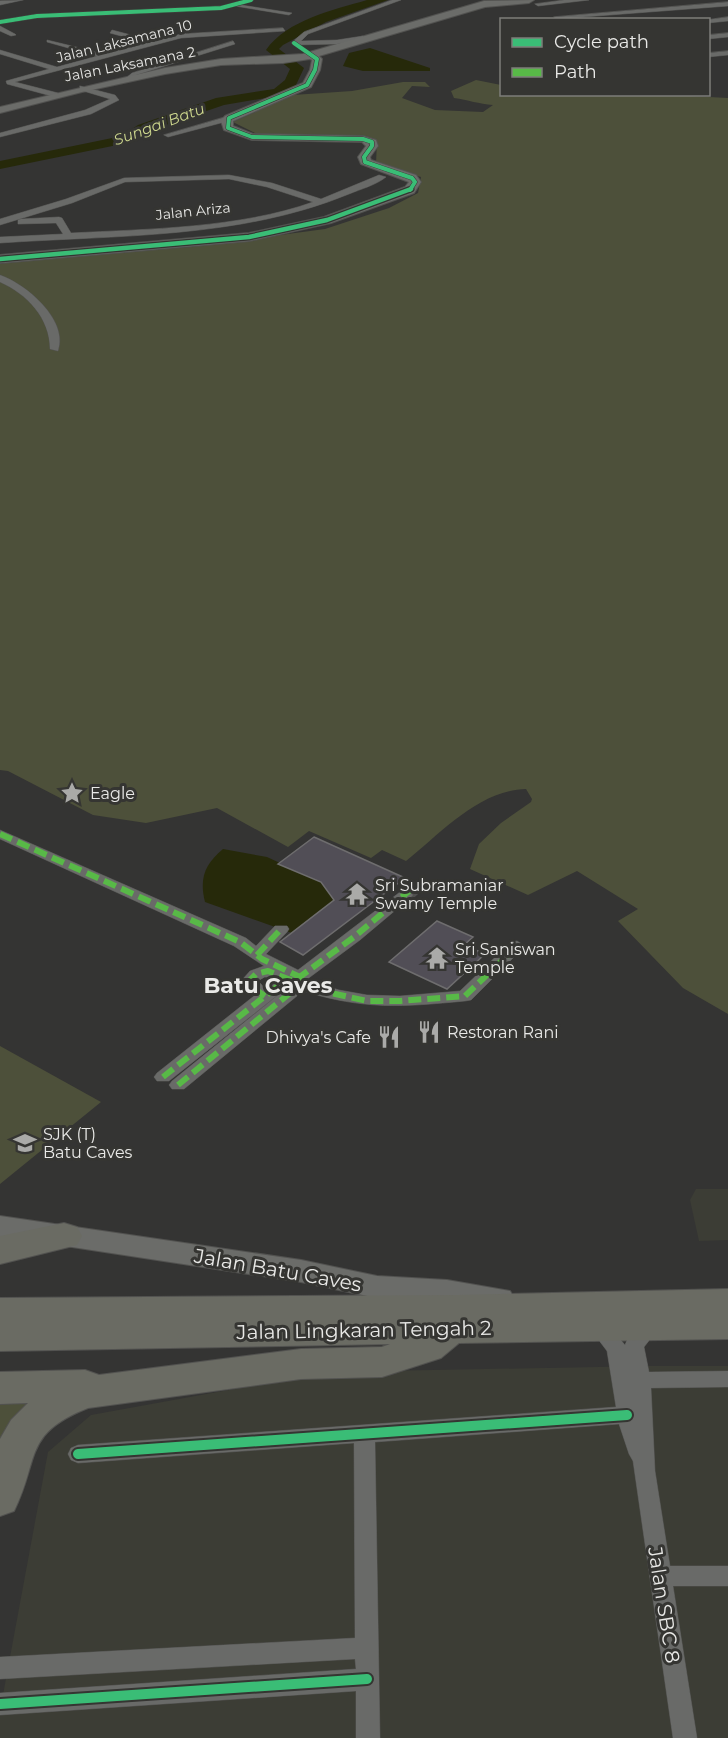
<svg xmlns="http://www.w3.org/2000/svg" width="728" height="1738" viewBox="0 0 728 1738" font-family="Montserrat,sans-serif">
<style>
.built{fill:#3c3d35}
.green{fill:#4d503a}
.water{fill:#26290a}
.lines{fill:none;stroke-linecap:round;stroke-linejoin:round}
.river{fill:#26290a;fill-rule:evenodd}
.building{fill:#514e56;stroke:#6e6d6e;stroke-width:1.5}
.street-tunnel{stroke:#4f4f4e;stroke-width:16;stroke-dasharray:16 8;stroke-linecap:butt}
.street-casing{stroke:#525250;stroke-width:1}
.secondary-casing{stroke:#525250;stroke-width:2}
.highway-casing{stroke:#525250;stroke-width:2}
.street{fill:#696a68;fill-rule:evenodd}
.secondary{fill:#6b6c69;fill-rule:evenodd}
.highway{fill:#6a6b63;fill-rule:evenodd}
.quiet{stroke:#58b947;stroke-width:6;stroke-dasharray:13 6;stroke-linecap:butt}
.cycleway-far2-casing{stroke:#353532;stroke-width:5}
.cycleway-far1-casing{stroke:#353532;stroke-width:7}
.cycleway-casing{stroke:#353532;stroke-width:14}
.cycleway-far2{stroke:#3abd76;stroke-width:4}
.cycleway-far1{stroke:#3abd76;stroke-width:4.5}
.cycleway{stroke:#3abd76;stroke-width:10}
.labels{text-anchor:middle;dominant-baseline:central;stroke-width:6;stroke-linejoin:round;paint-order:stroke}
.far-street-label{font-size:14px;fill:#e9e9e7;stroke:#353532}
.far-water-label{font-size:15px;font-style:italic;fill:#ced88e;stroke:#353532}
.poi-label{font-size:16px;fill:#e9e9e7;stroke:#353532;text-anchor:start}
.near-street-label{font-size:20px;fill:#e9e9e7;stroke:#353532}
.district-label{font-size:22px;font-weight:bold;fill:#e9e9e7;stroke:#353532}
</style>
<rect width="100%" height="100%" fill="#343433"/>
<g class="built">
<path d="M696,1189H728V1240L699,1241L690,1200Z"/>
<path d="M649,1366H728V1738H0V1711L48,1452L91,1415L328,1372Z"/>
</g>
<g class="green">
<path d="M476,80L501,85L502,94H652L728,98V1014L683,988L618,921L638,909L577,871L528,895L470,869L479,844L501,823L531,802L532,799L526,789C479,790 441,833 406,861L382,850L371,858L309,831L288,847L217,808L146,823L93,815L8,771L0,770V264L14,261L190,247L325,229L389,208L418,193L421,177L376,164L377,140L257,134L233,122L293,95L352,91L403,82H425L430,87L412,86L402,98L435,110L483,112L493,105C479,104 468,100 454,98L451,91Z"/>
<path d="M0,1046L101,1102L0,1184Z"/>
<path d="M29,1396V1406L0,1461V1398Z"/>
</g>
<g class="water">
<path d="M370,48L430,68V71H363L343,66L349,53Z"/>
<path d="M223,849L267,857L321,882L334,900L292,933L205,902C199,878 205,864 223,849Z"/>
</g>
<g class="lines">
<path class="river" d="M367,0H388L326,22L283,45L279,49L304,68L296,85L283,95L224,105L148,131L132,142L0,169V161L122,136L138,125L216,98L274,89L285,80L290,69L266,50C287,20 333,10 367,0Z"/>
</g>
<g class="building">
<path d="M314,837L405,878L303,955L280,942L334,900L321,882L278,864Z"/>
<path d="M437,921L473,937L464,945L485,954L447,989L389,962Z"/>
</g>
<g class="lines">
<path class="street-tunnel" d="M405,895L415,886"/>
<g class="street-casing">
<g id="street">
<path d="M23,0L0,5V1Z"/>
<path d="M244,0H254L241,5L292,13L289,15L235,6L221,10L37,18L0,24V20L37,14L221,6Z"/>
<path d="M392,0H401L308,34L301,41L337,40L363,36L365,39L337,44L294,45L291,43L304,32Z"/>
<path d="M564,0H589L538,6L535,4Z"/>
<path d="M728,2V6L557,19L554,17Z"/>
<path d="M728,17V21L708,23V20H706Z"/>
<path d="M0,26L15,34L16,35L11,36L0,31Z"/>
<path d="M283,28L285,31L181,38L15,82L58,93L55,97L7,84L6,81L49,69L0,54V50L57,67L97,56L47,42V40L105,54L147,43L110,33L112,30L154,41L181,34Z"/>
<path d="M728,33V37L708,39V35Z"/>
<path d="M233,41L235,44L136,75L132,79L126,78L132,73Z"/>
<path d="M728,51V55L708,57V53Z"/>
<path d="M80,86L115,95L119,100L91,114L0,137V133L85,110L110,99L80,90Z"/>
<path d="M229,116L232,120L168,137L164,135Z"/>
<path d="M229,175L272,183L321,199L379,175L386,177C376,185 361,189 349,194C240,239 116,235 0,243V237L63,234L56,223L18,224V220L21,219L59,217L62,218L71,233C149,229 240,228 313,202L267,187L229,179L125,182L72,203L0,225V219L66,199L124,178Z"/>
<path d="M0,275C26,284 69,320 58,351L50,349C50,318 27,294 0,282Z"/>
<path d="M0,830L246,938L256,946L275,926H287L289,929L287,932L266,954L298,970L400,892H410L413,895L410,898L360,940L306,980L339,990L367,995L400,996L460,991L511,942L517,941L525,946L471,1000L465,1001C402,1007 365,1010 303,991L184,1089H172L169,1085L172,1081L289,986L169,1081H157L154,1077L157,1073L254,996L244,990L242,980L250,971L264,966L234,946L0,839ZM265,977L277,979L265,988L258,981Z"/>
<path d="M598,1318L605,1321L625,1345C630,1332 641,1318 656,1323L659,1328L644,1347L649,1372L728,1371V1387L651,1388L655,1471L670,1566H728V1586H673L697,1738H673L633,1461L629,1454L619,1424L375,1442L380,1738H356V1691L0,1715V1693L356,1669L355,1659L0,1679V1657L355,1638L354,1443L78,1463L71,1460L68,1454L71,1448L78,1445L616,1407L607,1351L588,1326L591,1321Z"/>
</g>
</g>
<g class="secondary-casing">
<g id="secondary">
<path d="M534,0L529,3L485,7L319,56L322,59L320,70L311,87L233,121V126L253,134L363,136L376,140L378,146L370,157L371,160L416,175L421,182L414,193L331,223L249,241L0,263V255L249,233L324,217L405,187L409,182L361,164L358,157L366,146L362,142L252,140L224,130L221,121L225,116L303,83L310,70L312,60L310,59L283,63L221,65L165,74L82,92L0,113V107L165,68L221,59L303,54L484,1Z"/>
<path d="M0,1216L301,1260L377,1276L447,1280L510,1291L515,1299L510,1307L500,1310L447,1302L377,1298L301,1282L0,1236Z"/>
</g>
</g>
<g class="highway-casing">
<g id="highway">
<path d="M64,1223L77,1227L82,1236L77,1245L0,1264V1236Z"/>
<path d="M728,1289V1339L459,1343L441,1358L382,1377L301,1379L88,1408C22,1434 40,1459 14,1511L0,1516V1439L11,1420L28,1403L0,1404V1372L85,1370L99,1375L301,1349L382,1347L390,1344L0,1351V1298L458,1295Z"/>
</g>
</g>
<use href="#street" class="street"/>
<use href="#secondary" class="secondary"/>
<use href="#highway" class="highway"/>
<g class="quiet">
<path d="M0,834L240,942L262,959L300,977"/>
<path d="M257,955L281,929"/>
<path d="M297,979L354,937L415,886"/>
<path d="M265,996L250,986V980L256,974L268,971L313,989L367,1001H400L465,996L517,946"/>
<path d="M163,1077L288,978"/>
<path d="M178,1085L301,984"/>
</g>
<g class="cycleway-far2-casing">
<g id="cycleway-far2">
<path d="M0,22L37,16L221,8L251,0"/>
<path d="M294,43L317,59L315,70L307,85L229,118L228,128L252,137L363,139L372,142V146L364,157L365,162L412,178L415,182L410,190"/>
</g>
</g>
<g class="cycleway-far1-casing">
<path id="cycleway-far1" d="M0,259L249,237L327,220L411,189"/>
</g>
<g class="cycleway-casing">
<g id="cycleway">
<path d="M78,1454L627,1415"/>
<path d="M0,1704L367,1679"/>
</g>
</g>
<use href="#cycleway-far2" class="cycleway-far2"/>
<use href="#cycleway-far1" class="cycleway-far1"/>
<use href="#cycleway" class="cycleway"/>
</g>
<defs>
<g id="sight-bare" transform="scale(1.8)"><path d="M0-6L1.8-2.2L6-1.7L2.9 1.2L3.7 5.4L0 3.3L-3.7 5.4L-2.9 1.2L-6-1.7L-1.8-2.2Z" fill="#aaaaa8" stroke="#353532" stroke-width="2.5" paint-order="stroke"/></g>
<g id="temple-bare" transform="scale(1.8)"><path d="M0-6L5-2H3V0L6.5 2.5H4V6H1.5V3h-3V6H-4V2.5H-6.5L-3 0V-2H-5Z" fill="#aaaaa8" stroke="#353532" stroke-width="2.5" paint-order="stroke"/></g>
<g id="restaurant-bare" transform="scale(1.8)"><path d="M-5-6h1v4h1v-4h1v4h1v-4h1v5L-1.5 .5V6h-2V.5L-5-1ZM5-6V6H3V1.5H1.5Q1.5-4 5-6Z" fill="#aaaaa8" stroke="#353532" stroke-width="2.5" paint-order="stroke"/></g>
<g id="school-bare" transform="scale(1.8)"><path d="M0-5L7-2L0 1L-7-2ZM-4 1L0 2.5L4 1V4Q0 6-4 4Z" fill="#aaaaa8" stroke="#353532" stroke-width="2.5" paint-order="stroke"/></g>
</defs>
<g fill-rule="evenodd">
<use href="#sight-bare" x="72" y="793"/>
<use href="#temple-bare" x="357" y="894"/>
<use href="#temple-bare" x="437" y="958"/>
<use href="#restaurant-bare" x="429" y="1032"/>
<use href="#restaurant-bare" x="389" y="1037"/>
<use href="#school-bare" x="25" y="1143"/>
</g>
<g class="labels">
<g class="far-street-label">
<text transform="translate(124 41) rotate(-14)">Jalan Laksamana 10</text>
<text transform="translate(130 64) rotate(-11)">Jalan Laksamana 2</text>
<text transform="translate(193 211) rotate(-6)">Jalan Ariza</text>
</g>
<g class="far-water-label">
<text transform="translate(159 124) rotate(-20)">Sungai Batu</text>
</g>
<g class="poi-label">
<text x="90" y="793">Eagle</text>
<text x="375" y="885">Sri Subramaniar<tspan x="375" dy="18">Swamy Temple</tspan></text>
<text x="455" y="949">Sri Saniswan<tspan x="455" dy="18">Temple</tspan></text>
<text x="447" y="1032">Restoran Rani</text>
<text x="371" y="1037" text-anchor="end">Dhivya's Cafe</text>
<text x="43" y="1134">SJK (T)<tspan x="43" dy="18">Batu Caves</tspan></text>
</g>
<g class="near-street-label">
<text transform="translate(278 1270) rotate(10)">Jalan Batu Caves</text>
<text transform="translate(364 1330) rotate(-1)">Jalan Lingkaran Tengah 2</text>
<text transform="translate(664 1605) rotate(81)">Jalan SBC 8</text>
</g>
<g class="district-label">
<text x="268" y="985">Batu Caves</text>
</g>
</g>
<rect x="500" y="18" width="210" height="78" fill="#353532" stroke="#7d7d7a" stroke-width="1.5"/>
<rect x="512" y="38" width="30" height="9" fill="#3abd76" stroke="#7d7d7a" stroke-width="1.5"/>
<text x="554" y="48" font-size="18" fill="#e9e9e7">Cycle path</text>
<rect x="512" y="68" width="30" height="9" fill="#58b947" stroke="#7d7d7a" stroke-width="1.5"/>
<text x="554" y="78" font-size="18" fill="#e9e9e7">Path</text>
</svg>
